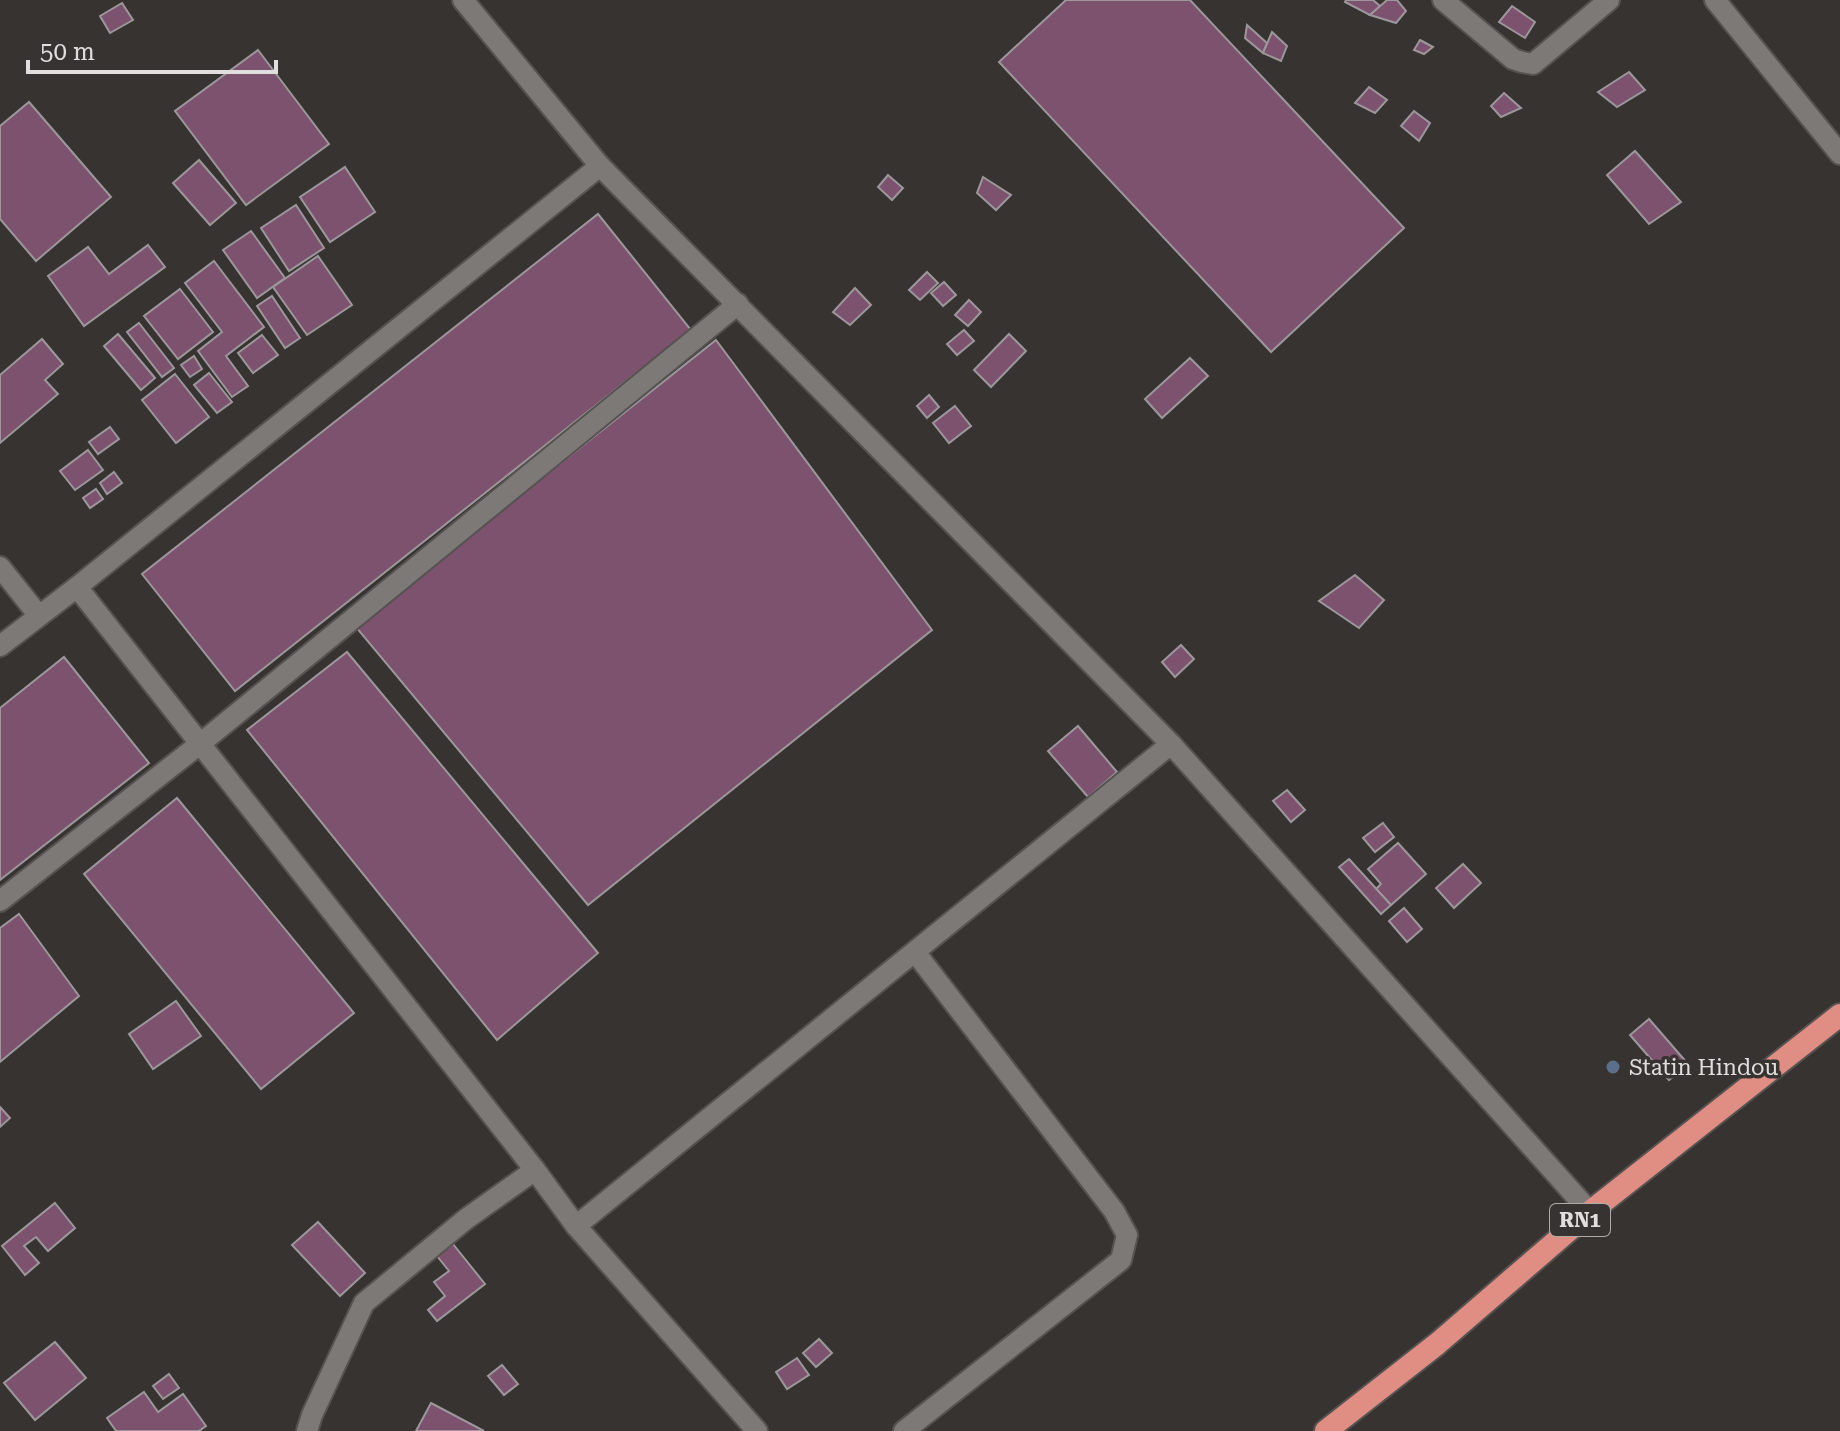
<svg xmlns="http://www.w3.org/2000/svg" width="1840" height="1431" viewBox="0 0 1840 1431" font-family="'Roboto Serif',serif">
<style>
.building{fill:#7c526e;stroke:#9c979a;stroke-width:2}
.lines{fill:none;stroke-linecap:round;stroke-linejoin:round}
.minor-casing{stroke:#555250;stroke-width:24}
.trunk-casing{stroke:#555250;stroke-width:26}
.minor{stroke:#7d7976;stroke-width:20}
.trunk{stroke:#e08d84;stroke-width:22}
.service-dot{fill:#5c6f8a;stroke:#373331;stroke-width:3}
.labels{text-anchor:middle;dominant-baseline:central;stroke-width:7;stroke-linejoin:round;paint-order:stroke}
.shield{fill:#373331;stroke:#aeaba9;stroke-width:2}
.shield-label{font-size:20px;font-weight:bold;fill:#e1dfdd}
.poi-label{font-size:22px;fill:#e1dfdd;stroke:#373331;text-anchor:start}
</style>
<rect width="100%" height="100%" fill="#373331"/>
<g class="building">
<path d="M1066,0H1190L1404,228L1271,352L999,62Z"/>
<path d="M1346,0H1373L1380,6L1370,15L1345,2Z"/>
<path d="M1387,0H1397L1406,11L1396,23L1370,15Z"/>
<path d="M122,3L133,20L110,33L100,16Z"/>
<path d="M1512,6L1535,22L1525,38L1499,22Z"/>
<path d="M1247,25L1267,43L1263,53L1245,38Z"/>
<path d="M1272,32L1287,46L1281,61L1263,53Z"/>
<path d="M1420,40L1433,47L1424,54L1414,50Z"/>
<path d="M258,50L329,144L246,205L175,111Z"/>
<path d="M1629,72L1645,90L1617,107L1598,92Z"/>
<path d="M1369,87L1387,100L1375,113L1355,103Z"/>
<path d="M1504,93L1521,108L1501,117L1491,106Z"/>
<path d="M29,102L111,197L36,261L0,219V126Z"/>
<path d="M1414,111L1430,123L1419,141L1401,126Z"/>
<path d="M1635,151L1681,202L1649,224L1607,175Z"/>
<path d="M199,160L236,203L210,225L173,183Z"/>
<path d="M345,167L375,212L330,242L300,197Z"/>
<path d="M888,175L903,188L892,200L878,187Z"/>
<path d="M983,177L1011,195L996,210L977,193Z"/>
<path d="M296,205L324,248L289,271L261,228Z"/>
<path d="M598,214L691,330L235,691L142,574Z"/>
<path d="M251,231L285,278L257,298L223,250Z"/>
<path d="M148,245L165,267L84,326L48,276L88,247L109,274Z"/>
<path d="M318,256L352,305L307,335L273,287Z"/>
<path d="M214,261L264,327L226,356L248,386L232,397L198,351L222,332L185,283Z"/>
<path d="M927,272L938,283L920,300L909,290Z"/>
<path d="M944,282L956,295L943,306L931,293Z"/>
<path d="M855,288L871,305L850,325L833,312Z"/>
<path d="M180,289L213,332L178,359L144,316Z"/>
<path d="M272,296L300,338L285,348L257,306Z"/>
<path d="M969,300L981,312L968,326L955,315Z"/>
<path d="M139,323L174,368L162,377L127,332Z"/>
<path d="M964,330L974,341L957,355L947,344Z"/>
<path d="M118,334L155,378L141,390L104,346Z"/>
<path d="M1009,334L1026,351L991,387L974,370Z"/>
<path d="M262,335L278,355L253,373L238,353Z"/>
<path d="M42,339L63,364L45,380L58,394L0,443V375Z"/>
<path d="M716,340L932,630L588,905L355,626Z"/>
<path d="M194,356L202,369L190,377L181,365Z"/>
<path d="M1190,358L1208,376L1162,418L1145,399Z"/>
<path d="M209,373L232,402L217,413L194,385Z"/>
<path d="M175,374L209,417L176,443L142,400Z"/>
<path d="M929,395L939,407L927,418L917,406Z"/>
<path d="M955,406L971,426L949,443L933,423Z"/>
<path d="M110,427L119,439L98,454L89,442Z"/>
<path d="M88,450L103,470L75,490L60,471Z"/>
<path d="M114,472L122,483L107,494L100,483Z"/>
<path d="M96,489L103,499L90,508L83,498Z"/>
<path d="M1355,575L1384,600L1359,628L1319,601Z"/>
<path d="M1181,645L1194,659L1175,677L1162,662Z"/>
<path d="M347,652L598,953L497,1040L247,730Z"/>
<path d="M64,657L149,763L0,880V708Z"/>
<path d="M1078,726L1117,772L1088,797L1048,751Z"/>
<path d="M1287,790L1305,810L1291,822L1273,801Z"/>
<path d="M177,798L354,1013L261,1089L84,874Z"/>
<path d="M1383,823L1394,837L1375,852L1363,838Z"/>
<path d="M1398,843L1426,874L1391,905L1376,889L1381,884L1368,869Z"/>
<path d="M1349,859L1391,905L1381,914L1339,867Z"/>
<path d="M1463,864L1481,883L1454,908L1436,888Z"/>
<path d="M1404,908L1422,929L1407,942L1389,921Z"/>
<path d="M19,914L79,996L0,1062V928Z"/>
<path d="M176,1001L201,1036L153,1069L129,1034Z"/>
<path d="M1649,1019L1688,1064L1669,1080L1630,1035Z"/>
<path d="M0,1107L10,1118L0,1127Z"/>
<path d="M55,1203L75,1228L48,1251L36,1237L24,1246L39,1263L25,1275L2,1246Z"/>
<path d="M318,1222L365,1273L340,1296L292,1245Z"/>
<path d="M453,1244L485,1284L437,1321L428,1310L445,1296L434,1282L449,1271L437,1256Z"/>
<path d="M819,1339L832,1353L816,1367L803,1353Z"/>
<path d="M55,1342L86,1378L35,1420L4,1383Z"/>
<path d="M797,1358L809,1375L787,1389L776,1372Z"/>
<path d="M502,1365L518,1384L504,1395L488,1376Z"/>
<path d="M169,1374L179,1388L163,1399L153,1386Z"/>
<path d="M144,1392L158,1412L183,1394L206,1426L199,1431H116L107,1418Z"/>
<path d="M431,1403L484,1431H416Z"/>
</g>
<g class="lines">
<g class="minor-casing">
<g id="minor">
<path d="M463,0L600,166L1171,744L1590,1212"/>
<path d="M1443,0L1513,59L1522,62L1533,64L1609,0"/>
<path d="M1715,0L1840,154"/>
<path d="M0,567L39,616"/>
<path d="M77,587L535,1170L576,1226L757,1431"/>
<path d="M0,646L77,587L600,166"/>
<path d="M0,901L201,743L738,304"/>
<path d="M576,1226L1171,744"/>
<path d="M307,1431L312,1415L364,1303L466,1219L535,1170"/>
<path d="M904,1431L1121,1260L1127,1235L1114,1211L915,952"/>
</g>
</g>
<g class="trunk-casing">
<path id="trunk" d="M1326,1431L1437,1344L1590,1212L1840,1015"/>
</g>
<use href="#minor" class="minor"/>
<use href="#trunk" class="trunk"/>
</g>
<circle class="service-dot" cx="1613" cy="1067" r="8"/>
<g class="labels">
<rect class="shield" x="1550" y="1204" width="60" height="32" rx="6"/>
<g class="shield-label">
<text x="1580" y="1220">RN1</text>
</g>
<g class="poi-label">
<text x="1629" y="1067">Statin Hindou</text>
</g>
</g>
<path d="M28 60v12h248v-12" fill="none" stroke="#e1dfdd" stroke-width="4"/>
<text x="40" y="60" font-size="24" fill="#e1dfdd" stroke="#373331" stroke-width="6" paint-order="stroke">50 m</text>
</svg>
